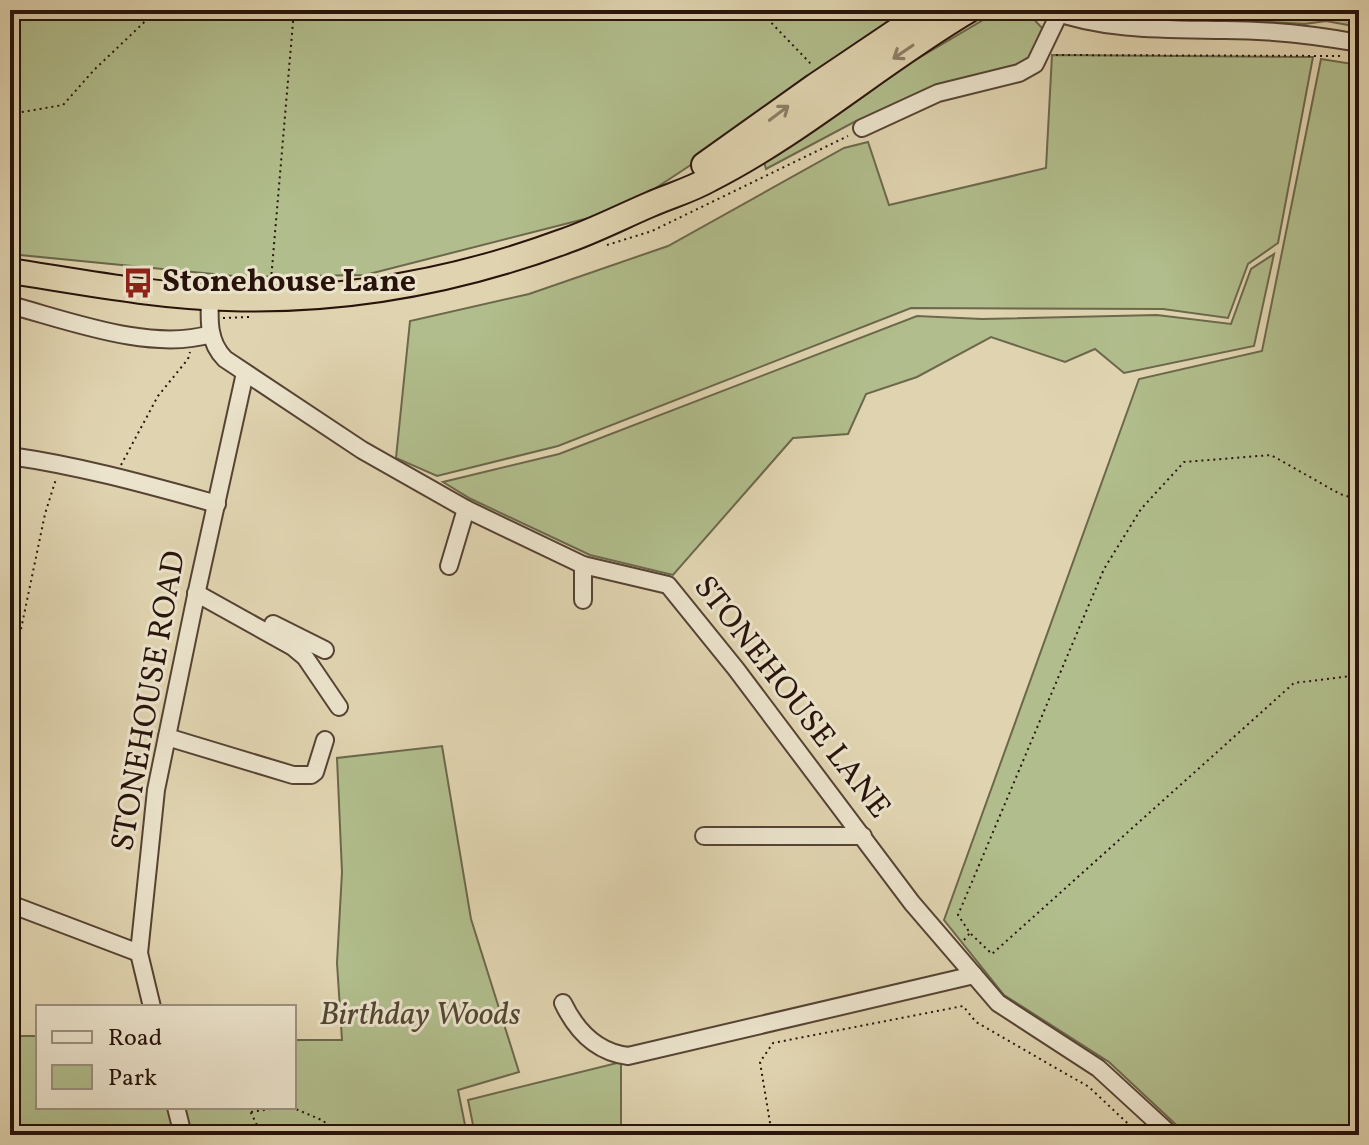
<svg xmlns="http://www.w3.org/2000/svg" width="1369" height="1145" viewBox="0 0 1369 1145" font-family="Vollkorn,serif">
<style>
.green{fill:#b1bd8c;stroke:#6c684c;stroke-width:2}
.lines{fill:none;stroke-linecap:round;stroke-linejoin:round}
.minor-casing{stroke:#564334;stroke-width:20}
.highway-casing{stroke:#28130b;stroke-width:28}
.path{stroke:#28130b;stroke-width:2;stroke-dasharray:2 4;stroke-linecap:butt}
.minor{stroke:#ebe3cc;stroke-width:16}
.highway{stroke:#e0d4b0;stroke-width:24}
.oneway{stroke:#8d7d66}
.labels{text-anchor:middle;dominant-baseline:central;stroke-width:6;stroke-linejoin:round;paint-order:stroke}
.poi-label{font-size:32px;font-weight:bold;fill:#28130b;stroke:#ebe3cc;text-anchor:start}
.street-label{font-size:32px;fill:#28130b;stroke:#ebe3cc}
.park-label{font-size:32px;font-style:italic;fill:#514632;stroke:#ebe3cc}
</style>
<rect width="100%" height="100%" fill="#e0d4b0"/>
<filter id="stains"><feTurbulence type="fractalNoise" baseFrequency=".0025" numOctaves="4"/><feColorMatrix values="0 0 0 0 .2 0 0 0 0 .09 0 0 0 0 .02 0 0 0 .5 -.17"/></filter>
<radialGradient id="worn" r=".72"><stop offset=".6" stop-color="#630" stop-opacity="0"/><stop offset="1" stop-color="#630" stop-opacity=".3"/></radialGradient>
<g class="green">
<path d="M10,10H910L727,141L624,209L365,275L244,277L10,254Z"/>
<path d="M1005,10H1025L1045,31L1040,66L856,121L766,169L763,158L851,98L990,16Z"/>
<path d="M1083,10H1359V27L1326,21L1305,24L1233,20L1121,18Z"/>
<path d="M1052,55L1313,57L1278,243L1248,264L1228,318L1163,309L911,308L558,446L437,476L396,458L410,321L529,294L668,246L844,148L868,142L889,205L1046,168Z"/>
<path d="M1321,59L1359,65V1135H1187L1109,1062L1004,995L944,920L1139,379L1262,351Z"/>
<path d="M1274,254L1254,346L1124,373L1095,349L1065,362L991,337L917,377L866,394L848,434L793,438L673,575L590,555L471,499L443,482L559,454L917,316L982,319L1157,315L1231,324L1251,269Z"/>
<path d="M442,746L471,919L519,1072L458,1090L467,1135H22L10,1082V1036H38V1107H294V1040H342L337,963L342,872L337,758Z"/>
<path d="M621,1062V1135H475L468,1100Z"/>
</g>
<g class="lines">
<g class="minor-casing">
<g id="minor">
<path d="M1049,10C1107,31 1164,29 1225,30C1270,30 1315,35 1359,43"/>
<path d="M862,128L938,93L1019,73L1035,64L1059,14"/>
<path d="M210,297C209,320 208,342 225,359L362,450L466,509L583,565L668,585L736,669L912,903L998,1003L1098,1068L1171,1135"/>
<path d="M10,305C70,321 151,352 211,334"/>
<path d="M10,456C81,466 148,485 217,504"/>
<path d="M583,565V600"/>
<path d="M449,566L466,509"/>
<path d="M196,593L293,647L305,657L339,707"/>
<path d="M273,624L325,650"/>
<path d="M167,737L293,775H311L315,772L325,740"/>
<path d="M704,836H863"/>
<path d="M10,904L139,953L156,790L198,586L245,373"/>
<path d="M139,953L152,1007"/>
<path d="M563,1003C576,1030 596,1052 628,1056L974,975"/>
<path d="M176,1107L183,1135"/>
</g>
</g>
<g class="highway-casing">
<g id="highway">
<path d="M704,165L815,86L928,10"/>
<path d="M10,271C82,282 154,296 227,298C342,302 457,281 565,241C594,231 621,217 649,205C669,196 691,190 710,179C801,133 881,62 969,10"/>
</g>
</g>
<g class="path">
<path d="M759,10L811,64"/>
<path d="M1056,55L1342,56"/>
<path d="M10,114L63,105L94,70L157,10"/>
<path d="M607,245L652,231L848,136"/>
<path d="M271,280L294,10"/>
<path d="M223,318L249,317"/>
<path d="M121,465L158,396L188,359L190,352"/>
<path d="M10,682L45,514L56,479"/>
<path d="M971,934L992,954L1294,683L1359,675"/>
<path d="M964,940L970,933L958,915L1104,569L1141,509L1184,462L1271,455L1340,494L1359,500"/>
<path d="M248,1107L262,1135"/>
<path d="M291,1107L324,1121L331,1135"/>
<path d="M251,1112L283,1107"/>
<path d="M772,1135L760,1062L773,1043L963,1006L976,1022L1089,1087L1140,1135"/>
</g>
<use href="#minor" class="minor"/>
<use href="#highway" class="highway"/>
</g>
<defs><path id="oneway-shaft" d="M-6 0H5M1.5-3L5.5 0L1.5 3" fill="none" stroke-width="1.6" stroke-linecap="round" stroke-linejoin="round" transform="scale(2)"/></defs>
<g class="oneway">
<use href="#oneway-shaft" transform="translate(903 52) rotate(146)"/>
<use href="#oneway-shaft" transform="translate(779 113) rotate(-37)"/>
</g>
<defs>
<g id="bus-bare" transform="scale(2.4)"><path d="M-5-6H5V4H4V6H2V4H-2V6H-4V4H-5ZM-3.5-4V0h7V-4ZM-3.5 1.2v1.5H-2V1.2ZM2 1.2v1.5H3.5V1.2Z" fill="#8f2418" stroke="#ebe3cc" stroke-width="2.5" paint-order="stroke"/></g>
</defs>
<g fill-rule="evenodd">
<use href="#bus-bare" x="138" y="283"/>
</g>
<g class="labels">
<g class="poi-label">
<text x="162" y="283">Stonehouse Lane</text>
</g>
<g class="street-label">
<text transform="translate(791 698) rotate(52)">STONEHOUSE LANE</text>
<text transform="translate(150 701) rotate(-80)">STONEHOUSE ROAD</text>
</g>
<g class="park-label">
<text x="420" y="1016">Birthday Woods</text>
</g>
</g>
<rect width="1369" height="1145" fill="none" stroke="#e0d4b0" stroke-width="40"/>
<rect x="12" y="12" width="1345" height="1121" fill="none" stroke="#28130b" stroke-width="4"/>
<rect x="20" y="20" width="1329" height="1105" fill="none" stroke="#28130b" stroke-width="2"/>
<rect x="36" y="1005" width="260" height="104" fill="#ebe3cc" stroke="#9d907f" stroke-width="2"/>
<rect x="52" y="1031" width="40" height="12" fill="#ebe3cc" stroke="#9d907f" stroke-width="2"/>
<text x="108" y="1045" font-size="24" fill="#28130b">Road</text>
<rect x="52" y="1065" width="40" height="24" fill="#b1bd8c" stroke="#9d907f" stroke-width="2"/>
<text x="108" y="1085" font-size="24" fill="#28130b">Park</text>
<rect width="100%" height="100%" filter="url(#stains)"/>
<rect width="100%" height="100%" fill="url(#worn)"/>
</svg>
